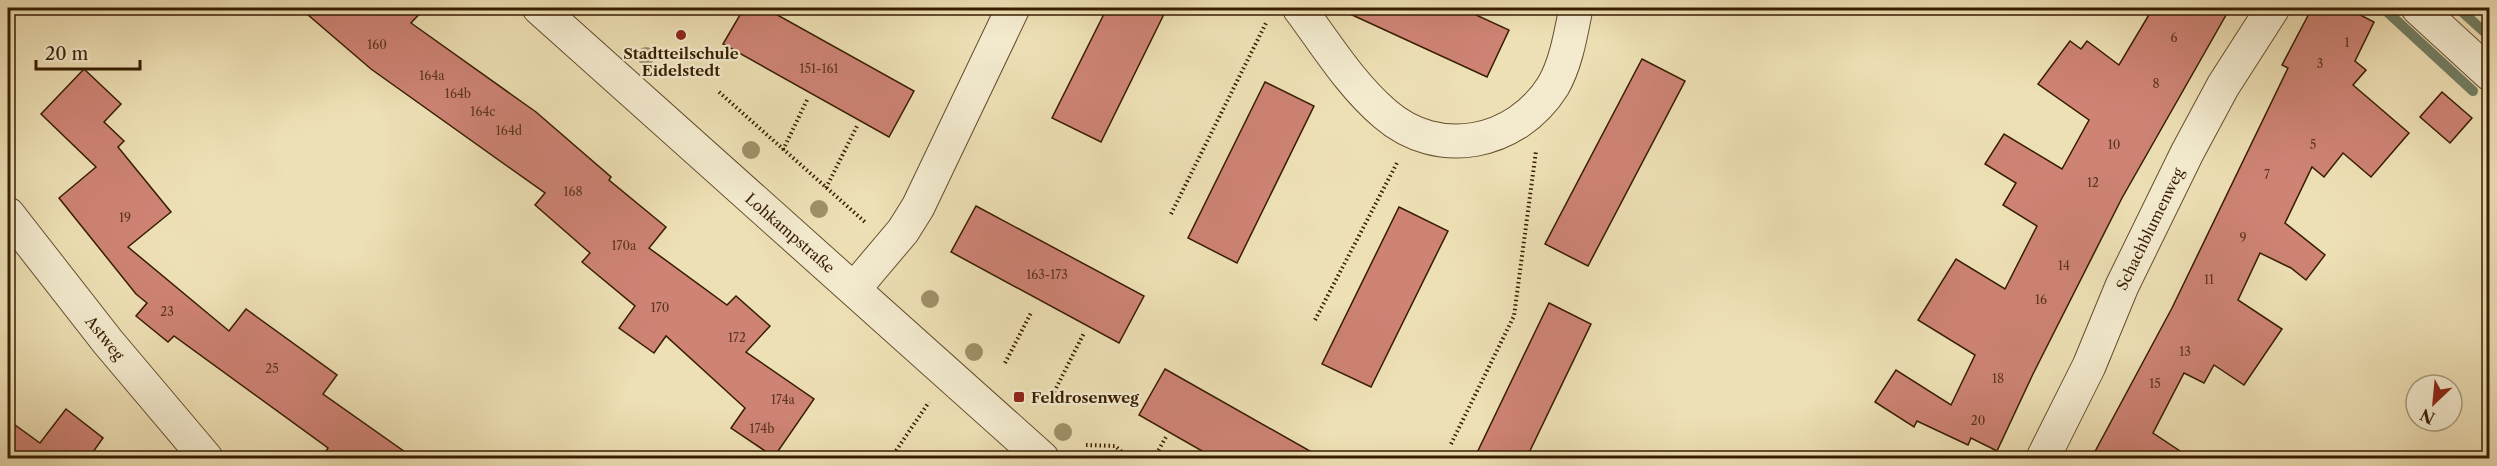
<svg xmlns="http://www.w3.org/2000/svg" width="2497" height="466" viewBox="0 0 2497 466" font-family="'Libre Caslon Text',serif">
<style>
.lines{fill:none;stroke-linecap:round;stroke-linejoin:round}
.stream{stroke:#737e64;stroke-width:10}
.building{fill:#ce8375;stroke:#371d00;stroke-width:1.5}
.minor-casing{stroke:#654e2d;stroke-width:35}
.path{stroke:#371d00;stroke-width:4;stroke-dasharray:1.5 3;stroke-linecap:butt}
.minor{stroke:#f4ebcf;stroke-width:33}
.tree{fill:#a09068}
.poi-dot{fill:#8f2418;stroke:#f4ebcf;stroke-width:2}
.labels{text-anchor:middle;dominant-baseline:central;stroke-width:4.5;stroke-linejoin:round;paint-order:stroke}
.number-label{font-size:12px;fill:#5d361d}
.poi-label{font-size:15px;font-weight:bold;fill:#371d00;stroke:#f4ebcf}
.street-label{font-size:15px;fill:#371d00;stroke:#f4ebcf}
</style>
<rect width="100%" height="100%" fill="#eee0b5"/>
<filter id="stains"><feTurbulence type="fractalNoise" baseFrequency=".00333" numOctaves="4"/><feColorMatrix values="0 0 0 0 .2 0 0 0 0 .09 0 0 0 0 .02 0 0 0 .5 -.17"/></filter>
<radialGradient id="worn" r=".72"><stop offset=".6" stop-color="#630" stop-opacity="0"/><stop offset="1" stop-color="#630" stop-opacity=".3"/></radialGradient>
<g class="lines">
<g class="stream">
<path d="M2383,8L2473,91"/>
<path d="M2458,8L2490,37"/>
</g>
</g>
<g class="building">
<path d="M300,8H425L411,23L536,112L611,177L609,180L666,227L649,248L727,305L736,296L770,326L746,352L814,399L774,457L731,428L745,408L666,336L654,353L619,328L635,306L582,262L590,253L535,205L545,193L371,69Z"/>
<path d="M744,8H765L914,91L889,137L723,44Z"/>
<path d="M1107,8H1167L1101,142L1052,118Z"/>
<path d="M1337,8H1461L1509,30L1487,77Z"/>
<path d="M2153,8H2230L2122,198L2033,374L1997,451L1971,438L1968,445L1917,421L1914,427L1875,402L1896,370L1951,405L1975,355L1918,320L1956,259L2005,289L2037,226L2003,205L2016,183L1985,164L2004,134L2062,169L2089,120L2038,84L2070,41L2081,49L2087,41L2119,65Z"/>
<path d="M2312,8H2347L2374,22L2355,61L2366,70L2353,85L2409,133L2371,177L2343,153L2324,177L2312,167L2285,223L2325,255L2306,280L2291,268L2260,253L2238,300L2282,329L2244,385L2214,365L2204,383L2184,373L2153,433L2192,459H2091L2172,308L2288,68L2282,65Z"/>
<path d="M1642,59L1685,81L1588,266L1545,244Z"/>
<path d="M84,69L121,104L104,122L124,141L118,147L171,212L128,247L229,331L246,309L337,375L323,394L415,459H321L328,448L174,336L168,342L136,316L147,303L136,294L59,198L96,167L41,114Z"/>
<path d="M1265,82L1314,106L1237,263L1188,238Z"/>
<path d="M2442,92L2472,118L2450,143L2420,117Z"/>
<path d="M976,206L1144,296L1119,343L951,252Z"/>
<path d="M1399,207L1448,231L1371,387L1322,364Z"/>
<path d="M1549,303L1591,324L1526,459H1474Z"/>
<path d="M1165,369L1324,459H1216L1139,415Z"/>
<path d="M66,409L103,438L88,459H8V420L40,443Z"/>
</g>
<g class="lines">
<g class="minor-casing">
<g id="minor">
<path d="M539,8L1042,458"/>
<path d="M1299,8C1326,44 1350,84 1385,114C1438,160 1516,145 1553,86C1566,64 1571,33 1576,8"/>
<path d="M2418,8L2490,74"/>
<path d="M8,214L108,342L206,458"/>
<path d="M854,289L903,231L918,207L1013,8"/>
<path d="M2043,458L2089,366L2122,286L2187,153L2223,86L2273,8"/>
</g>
</g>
<g class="path">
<path d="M719,92L865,222"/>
<path d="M783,150L807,100"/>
<path d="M826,188L857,126"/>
<path d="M1171,214L1267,21"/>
<path d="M1315,320L1398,161"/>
<path d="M1005,363L1031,313"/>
<path d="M1048,404L1084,333"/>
<path d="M1451,444L1514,316L1536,151"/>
<path d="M1086,445L1115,446L1129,458"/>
<path d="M891,458L929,402"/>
<path d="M1154,458L1166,437"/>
</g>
<use href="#minor" class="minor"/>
</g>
<g class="tree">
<circle cx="646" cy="56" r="9"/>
<circle cx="751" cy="150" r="9"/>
<circle cx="819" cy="209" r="9"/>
<circle cx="930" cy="299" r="9"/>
<circle cx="974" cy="352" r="9"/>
<circle cx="1063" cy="432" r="9"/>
</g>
<g class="poi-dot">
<circle cx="681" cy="35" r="6"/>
<rect x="1013" y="391" width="12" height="12" rx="3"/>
</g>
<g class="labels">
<g class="number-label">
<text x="2174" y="37">6</text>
<text x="2347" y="42">1</text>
<text x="377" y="44">160</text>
<text x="2320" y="63">3</text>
<text x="819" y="68">151-161</text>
<text x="432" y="75">164a</text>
<text x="2156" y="83">8</text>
<text x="458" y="93">164b</text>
<text x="483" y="111">164c</text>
<text x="509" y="130">164d</text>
<text x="2114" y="144">10</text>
<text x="2313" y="144">5</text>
<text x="2267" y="174">7</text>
<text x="2093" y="182">12</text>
<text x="573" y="191">168</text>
<text x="125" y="217">19</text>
<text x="2243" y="237">9</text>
<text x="624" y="245">170a</text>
<text x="2064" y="265">14</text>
<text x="1047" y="274">163-173</text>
<text x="2209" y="279">11</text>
<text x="2041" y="299">16</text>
<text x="660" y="307">170</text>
<text x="167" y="311">23</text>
<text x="737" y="337">172</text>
<text x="2185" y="351">13</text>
<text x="272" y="368">25</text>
<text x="1998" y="378">18</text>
<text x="2155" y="383">15</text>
<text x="783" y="399">174a</text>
<text x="1978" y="420">20</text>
<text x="762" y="428">174b</text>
</g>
<g class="poi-label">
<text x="681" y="53">Stadtteilschule<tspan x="681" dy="17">Eidelstedt</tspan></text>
<text x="1031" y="397" text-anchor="start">Feldrosenweg</text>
</g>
<g class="street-label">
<text transform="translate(2150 229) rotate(-64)">Schachblumenweg</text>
<text transform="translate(790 233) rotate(41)">Lohkampstraße</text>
<text transform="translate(105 338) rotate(51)">Astweg</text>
</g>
</g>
<rect width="2497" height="466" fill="none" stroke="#eee0b5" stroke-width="30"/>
<rect x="9" y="9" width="2479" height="448" fill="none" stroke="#371d00" stroke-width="3"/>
<rect x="15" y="15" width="2467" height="436" fill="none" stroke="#371d00" stroke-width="1.5"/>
<g transform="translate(2434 403) rotate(206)"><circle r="28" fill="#f4ebcf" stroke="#a8997c" stroke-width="1.5"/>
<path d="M0-4.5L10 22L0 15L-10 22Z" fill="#8f2418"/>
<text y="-9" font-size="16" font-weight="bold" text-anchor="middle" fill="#371d00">N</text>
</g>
<path d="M36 60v9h104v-9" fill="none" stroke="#371d00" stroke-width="3"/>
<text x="45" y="60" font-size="18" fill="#371d00" stroke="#f4ebcf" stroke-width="4.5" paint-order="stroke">20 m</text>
<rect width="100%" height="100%" filter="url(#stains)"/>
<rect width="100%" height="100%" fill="url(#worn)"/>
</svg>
